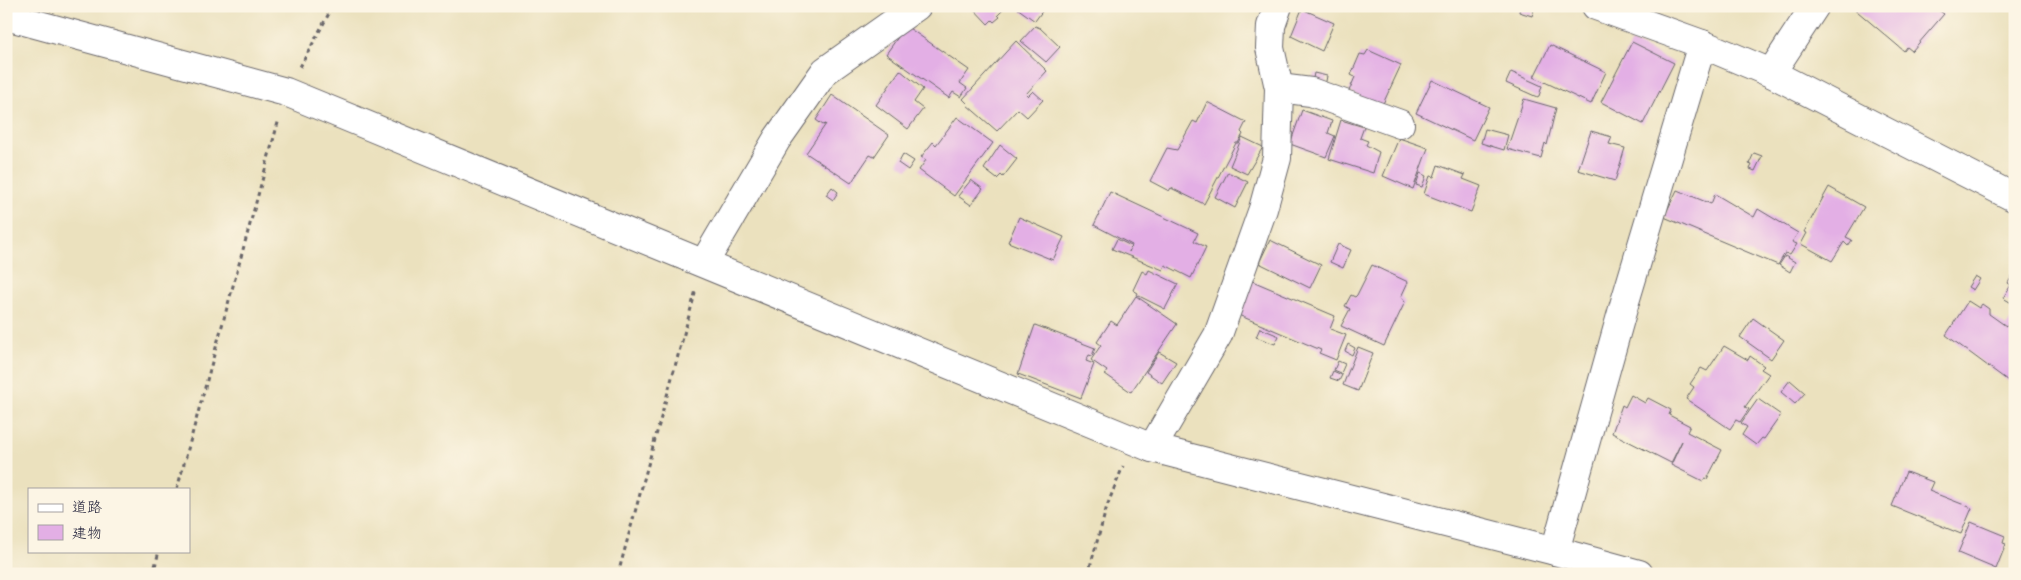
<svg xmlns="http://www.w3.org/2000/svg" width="2021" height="580" viewBox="0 0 2021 580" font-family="'Comic Neue','Klee One',sans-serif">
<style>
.building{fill:#e3afe5}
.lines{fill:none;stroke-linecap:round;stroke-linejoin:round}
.minor-casing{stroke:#686569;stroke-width:30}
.path{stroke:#686569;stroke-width:3;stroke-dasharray:4 4;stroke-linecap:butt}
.minor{stroke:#fff;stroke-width:28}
</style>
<rect width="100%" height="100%" fill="#fcf5e5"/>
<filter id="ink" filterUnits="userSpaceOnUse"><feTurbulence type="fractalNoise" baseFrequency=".02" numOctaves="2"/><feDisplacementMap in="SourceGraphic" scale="10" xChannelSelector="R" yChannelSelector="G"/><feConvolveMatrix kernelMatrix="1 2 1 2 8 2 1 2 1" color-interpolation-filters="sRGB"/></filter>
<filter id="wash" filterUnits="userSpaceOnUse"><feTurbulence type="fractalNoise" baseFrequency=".0096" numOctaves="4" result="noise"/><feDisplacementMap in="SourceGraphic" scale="20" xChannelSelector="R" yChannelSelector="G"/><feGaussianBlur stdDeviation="1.12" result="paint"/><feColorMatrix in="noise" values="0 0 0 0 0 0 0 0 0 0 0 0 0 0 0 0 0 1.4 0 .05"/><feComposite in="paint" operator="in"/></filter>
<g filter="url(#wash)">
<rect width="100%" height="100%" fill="#ebe1be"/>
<g id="blocks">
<g class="building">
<path d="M971,6H1007L998,15L1000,17L994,22L992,20L988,24Z"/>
<path d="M1018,6H1046L1035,21L1017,8Z"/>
<path d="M1520,6H1535L1532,16L1519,12Z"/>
<path d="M1851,6H1939L1937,9L1944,14L1912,51L1907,47L1904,51Z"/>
<path d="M1302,9L1334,23L1322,51L1291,36Z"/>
<path d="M906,26L969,70L960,83L967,88L961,97L953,92L949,98L886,54Z"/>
<path d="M1035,26L1040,28L1060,47L1046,62L1021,41Z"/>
<path d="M1016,41L1047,71L1026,94L1028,96L1033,91L1043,100L1027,117L1018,109L997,131L967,105L968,104L963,99Z"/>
<path d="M1632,42L1674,63L1643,124L1601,102Z"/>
<path d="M1550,45L1606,72L1591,104L1534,77Z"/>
<path d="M1368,50L1401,65L1381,108L1349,91L1355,77L1351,75L1360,54L1365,55Z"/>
<path d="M900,70L923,89L914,102L923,109L908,129L876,105Z"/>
<path d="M1511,72L1542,86L1539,96L1537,97L1506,83Z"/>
<path d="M1314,73L1327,76L1325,86L1312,83Z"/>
<path d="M1432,80L1489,107L1473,140L1416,113Z"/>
<path d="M832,95L889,135L874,157L870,155L851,183L806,153L826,124L823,125L816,120Z"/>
<path d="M1524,99L1556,108L1547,145L1545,143L1541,158L1507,149Z"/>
<path d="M1207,102L1246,122L1241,132L1243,134L1238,143H1236L1204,204L1171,188L1169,191L1150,181L1167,148L1177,150L1193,121L1197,123Z"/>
<path d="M1302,110L1332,121L1328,133L1335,136L1326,157L1290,144Z"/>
<path d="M957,117L993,143L954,196L919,170L926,160L921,157L933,142L936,145Z"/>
<path d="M1341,120L1364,127L1360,138L1368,141L1366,145L1379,152L1373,173L1329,159Z"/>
<path d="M1485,129L1508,135L1504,150L1481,143Z"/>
<path d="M1591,131L1612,137L1609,144L1625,148L1615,181L1578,170Z"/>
<path d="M1242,137L1263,147L1247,174L1230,166Z"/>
<path d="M1399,138L1428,148L1413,189L1383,176Z"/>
<path d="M1000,145L1017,159L1003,177L1001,175L997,179L984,169Z"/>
<path d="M1754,153L1762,156L1755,171L1750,169L1752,165L1749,164Z"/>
<path d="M903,154L914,161L908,170L898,163Z"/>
<path d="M1438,165L1465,175L1463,179L1481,186L1471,212L1424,194L1430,176L1434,177Z"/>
<path d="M1228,172L1248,182L1235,208L1215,197Z"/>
<path d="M1420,173L1426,176L1422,187L1416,185Z"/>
<path d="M971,180L983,189L971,205L958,196Z"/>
<path d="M832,187L838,192L833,200L826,195Z"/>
<path d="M1829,187L1864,207L1846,237L1852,240L1848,246L1844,242L1832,261L1801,244L1807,233L1804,232Z"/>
<path d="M1677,190L1711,204L1715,194L1754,217L1758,209L1798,233L1792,242L1797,244L1790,255L1785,253L1778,265L1664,217Z"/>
<path d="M1110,192L1198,233L1194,241L1206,247L1191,278L1165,265L1163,270L1112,249L1117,239L1131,246L1129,252L1132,245L1094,225Z"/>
<path d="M1019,217L1064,237L1053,260L1008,242Z"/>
<path d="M1270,240L1321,265L1310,288L1259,263Z"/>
<path d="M1338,244L1351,250L1343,268L1330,262Z"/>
<path d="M1785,256L1795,262L1790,272L1779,265Z"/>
<path d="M1372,265L1408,282L1401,297L1405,302L1384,346L1341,326L1350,309L1345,306L1351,295L1355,297L1357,295Z"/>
<path d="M1149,270L1178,284L1165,309L1137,295L1138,293L1133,290L1142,271L1147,274Z"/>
<path d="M2015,271V305L2003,298L2011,285L2008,283Z"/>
<path d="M1975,276L1980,279L1973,290L1968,287Z"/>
<path d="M1250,280L1335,316L1330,329L1346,335L1336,360L1319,353L1321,350L1236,314Z"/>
<path d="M1136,296L1177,324L1131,392L1105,374L1107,371L1091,360L1101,345L1097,342L1111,321L1117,325Z"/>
<path d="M1968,301L1979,308L1982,304L1989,309V314L2006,326L2012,318L2015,320V386L1946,335Z"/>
<path d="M1753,318L1784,340L1771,359L1740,337Z"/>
<path d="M1035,325L1095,348L1092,356L1089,355L1086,361L1094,364L1081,398L1018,374Z"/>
<path d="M1260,328L1279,336L1275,344L1256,337Z"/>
<path d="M1348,344L1355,348L1352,355L1345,351Z"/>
<path d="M1724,346L1748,360L1750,356L1764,366L1761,369L1769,374L1745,407L1749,409L1740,422L1736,420L1730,429L1686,399L1694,387L1690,384L1701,368L1707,371Z"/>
<path d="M1358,347L1373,353L1358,391L1343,385Z"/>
<path d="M1159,352L1176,362L1162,383L1146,372Z"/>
<path d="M1338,361L1345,364L1341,373L1334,370Z"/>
<path d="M1333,371L1342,375L1339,381L1330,378Z"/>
<path d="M1790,380L1805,393L1795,404L1781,392Z"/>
<path d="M1631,395L1645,403L1648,398L1671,410L1669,415L1690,426L1687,432L1722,450L1707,479L1705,478L1703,481L1671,465L1682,441L1671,463L1612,433L1622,405L1625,407Z"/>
<path d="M1758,399L1781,415L1764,439L1762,438L1756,445L1742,435L1747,427L1741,423Z"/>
<path d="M1906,472L1933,482L1929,491L1972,508L1961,534L1892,506Z"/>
<path d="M1971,522L2005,536L2003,543L2006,544L1996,569L1958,553Z"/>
</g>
</g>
</g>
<g filter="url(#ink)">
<use href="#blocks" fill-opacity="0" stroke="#686569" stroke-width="1"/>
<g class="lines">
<g class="minor-casing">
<g id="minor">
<path d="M1278,6L1271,26L1270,48L1279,88L1277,158L1263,209L1218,335L1152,448L1555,551L1624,305L1702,44"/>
<path d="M1596,6L1702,44L1771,73L2015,198"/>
<path d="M6,16L286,92L1152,448"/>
<path d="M1771,73L1815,6"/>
<path d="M1279,88L1311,92L1400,124"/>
<path d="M704,263L777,139L825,71L917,6"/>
<path d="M1555,551L1639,574"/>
</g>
</g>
<g class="path">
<path d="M300,67L333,6"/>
<path d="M177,489L279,119"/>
<path d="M153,574L159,551"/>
<path d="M618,574L696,290"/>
<path d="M1088,574L1107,506L1123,466"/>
</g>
<use href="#minor" class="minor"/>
</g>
</g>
<rect width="2021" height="580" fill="none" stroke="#fcf5e5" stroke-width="25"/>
<rect x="28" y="488" width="162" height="65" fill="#fcf5e5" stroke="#a5a1a1"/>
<rect x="38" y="504" width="25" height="8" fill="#ffffff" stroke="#a5a1a1"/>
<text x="72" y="512" font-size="15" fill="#22223b">道路</text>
<rect x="38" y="525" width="25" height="15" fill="#e3afe5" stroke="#a5a1a1"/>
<text x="72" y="538" font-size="15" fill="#22223b">建物</text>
</svg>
